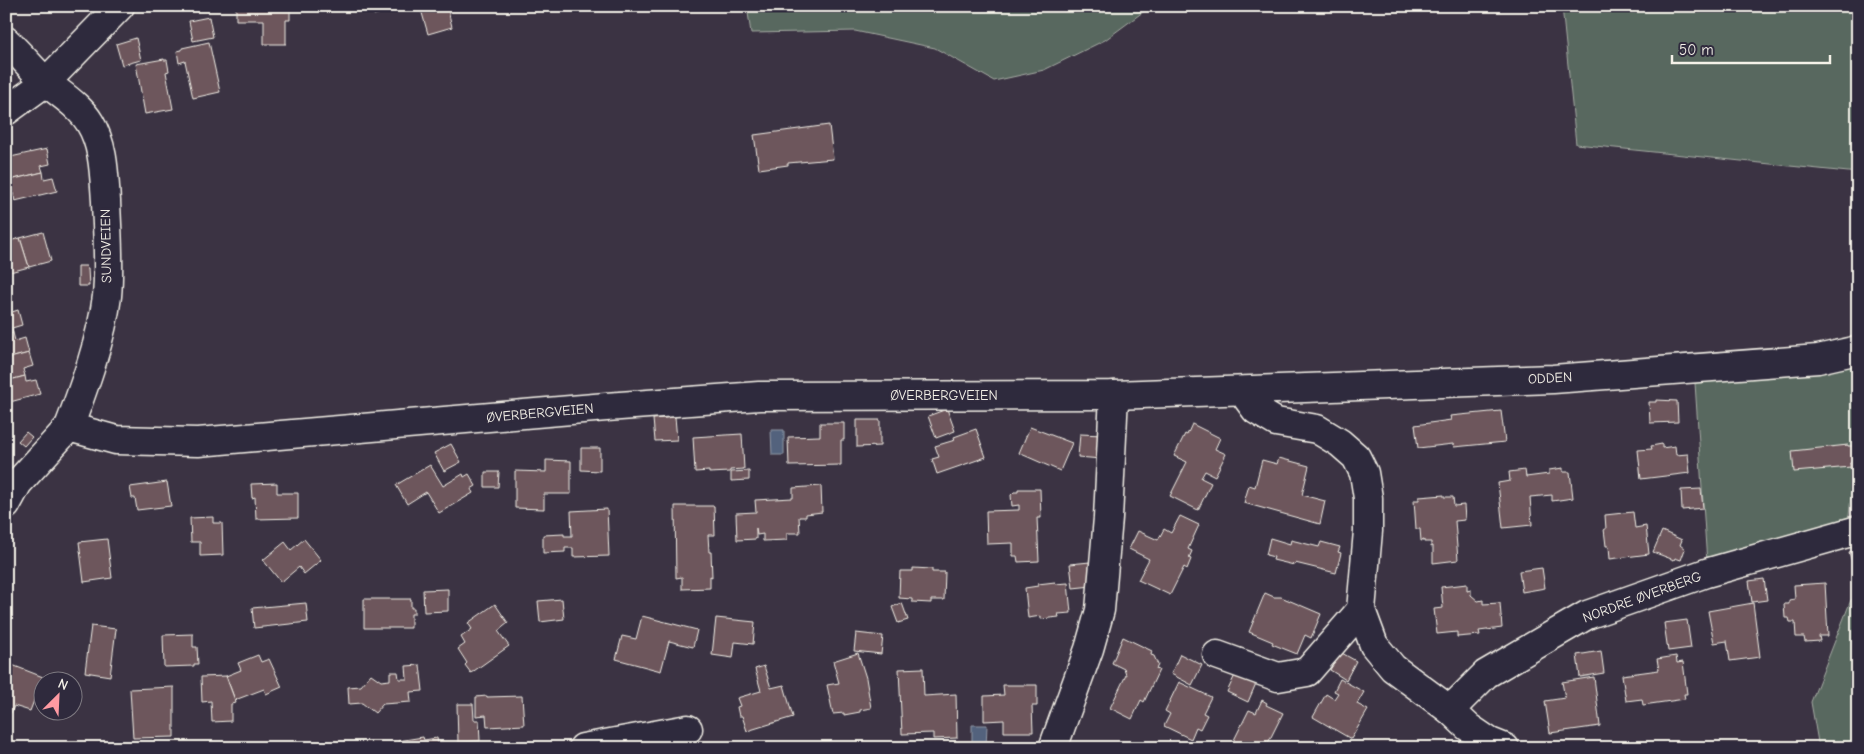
<svg xmlns="http://www.w3.org/2000/svg" width="1864" height="754" viewBox="0 0 1864 754" font-family="'Comic Neue',sans-serif">
<style>
.green{fill:#58685f;stroke:#a6aca4}
.water{fill:#53627d;stroke:#939ba8}
.building{fill:#6d565c;stroke:#f4f1e8}
.lines{fill:none;stroke-linecap:round;stroke-linejoin:round}
.minor-casing{stroke:#f4f1e8;stroke-width:31}
.minor{stroke:#2f2a3d;stroke-width:28}
.labels{text-anchor:middle;dominant-baseline:central;stroke-width:5;stroke-linejoin:round;paint-order:stroke}
.street-label{font-size:14px;fill:#f4f1e8;stroke:#2f2a3d}
</style>
<rect width="100%" height="100%" fill="#3b3343"/>
<filter id="ink" filterUnits="userSpaceOnUse"><feTurbulence type="fractalNoise" baseFrequency=".02" numOctaves="2"/><feDisplacementMap in="SourceGraphic" scale="10" xChannelSelector="R" yChannelSelector="G"/><feConvolveMatrix kernelMatrix="1 2 1 2 8 2 1 2 1" color-interpolation-filters="sRGB"/></filter>
<g filter="url(#ink)">
<g class="green">
<path d="M747,6H1151L1105,40L1044,70L994,81L935,48L855,31L751,33Z"/>
<path d="M1562,6H1744L1743,11L1757,6H1858V173L1576,144Z"/>
<path d="M1858,364V445L1856,446L1848,526L1707,563L1695,383Z"/>
<path d="M1858,596V748H1819L1811,702L1851,600Z"/>
</g>
<g class="water">
<path d="M771,430H784V455H772Z"/>
<path d="M972,725H987L986,748H972Z"/>
</g>
<g class="building">
<path d="M236,6H290V20H286V44H264V20H236Z"/>
<path d="M371,6H398L399,8L374,15Z"/>
<path d="M420,6H447L452,27L428,34Z"/>
<path d="M209,17L213,37L193,41L189,21Z"/>
<path d="M136,38L141,60L122,65L116,44Z"/>
<path d="M209,42L220,92L193,98L185,61L179,63L177,51L182,50V48Z"/>
<path d="M164,59V60H167L169,71L166,72L173,109L145,114L136,64Z"/>
<path d="M829,125L833,159L788,163V165L759,169L754,135Z"/>
<path d="M47,149L50,164L41,166L43,172L10,180L6,158Z"/>
<path d="M43,172L44,179L53,177L57,191L15,201L10,180Z"/>
<path d="M43,232L51,261L29,267L20,238Z"/>
<path d="M20,238L29,267L6,273V242Z"/>
<path d="M78,266H86L87,269H88L89,286H78Z"/>
<path d="M18,310L22,325L12,328L13,333L6,335V314Z"/>
<path d="M13,333L15,341L25,338L29,353L6,359V335Z"/>
<path d="M29,353L33,366L23,369L25,376L6,381V359Z"/>
<path d="M25,376L26,382L36,380L40,394L6,403V381Z"/>
<path d="M1656,400L1677,401L1678,422L1650,423L1649,402H1656Z"/>
<path d="M947,409L955,431L936,438L928,416Z"/>
<path d="M1501,411L1505,442L1454,447L1453,444L1418,448L1415,425L1451,420L1450,416Z"/>
<path d="M675,417L677,440L655,441L653,419Z"/>
<path d="M857,420H880V446L857,447Z"/>
<path d="M820,423H844V440H841V465L789,466L788,437L820,436Z"/>
<path d="M1192,424L1220,438L1215,449L1226,454L1215,476L1205,471L1201,478L1211,483L1198,510L1170,496L1187,462L1174,456L1185,434L1187,435Z"/>
<path d="M1030,427L1072,443L1060,471L1019,453Z"/>
<path d="M976,429L986,457L937,474L932,459L939,457L935,446L955,440L954,437Z"/>
<path d="M26,432L32,437L24,446L18,441Z"/>
<path d="M742,434L744,469L730,470V472L709,473V471L695,472L693,437Z"/>
<path d="M1080,434L1103,435L1101,459L1078,457Z"/>
<path d="M451,444L461,462L444,471L434,453Z"/>
<path d="M1662,444V448L1675,446L1676,455L1688,454L1690,473L1641,479L1638,450L1652,449L1651,446Z"/>
<path d="M1848,445V446H1858V462L1850,463L1851,467L1794,472L1792,451Z"/>
<path d="M581,448H600V471L581,470Z"/>
<path d="M1279,458L1309,466L1302,495L1325,501L1320,524L1244,503L1249,485L1255,487L1262,460L1277,464Z"/>
<path d="M546,460L571,461V494H544V509L515,508V471L546,472Z"/>
<path d="M1858,462V499H1854L1850,463Z"/>
<path d="M430,465L443,486L463,474L464,477L469,474L476,486L471,489L473,493L439,513L426,492L407,504L396,485Z"/>
<path d="M1563,468V472H1570L1573,498L1552,501V495L1530,497L1532,525L1503,528L1498,483L1510,481L1509,472L1525,470L1526,477L1549,474V470Z"/>
<path d="M749,471V480L731,481V472Z"/>
<path d="M485,472H499L498,487H485Z"/>
<path d="M167,482L171,506L137,510L135,498H132L130,487Z"/>
<path d="M277,483V493H298V518L256,519L255,497L252,498L251,484Z"/>
<path d="M821,486L822,512L806,514V517H799L800,533H787V540L763,541V534L757,535L756,528V539L737,540L736,513L756,512L755,500L793,498V488Z"/>
<path d="M1018,489H1040L1041,518H1037L1039,561L1018,562L1017,556H1013V543L987,544L986,511L1019,510V505L1012,506L1011,495L1014,492H1018Z"/>
<path d="M1701,489L1703,508L1682,510L1681,490Z"/>
<path d="M1444,495V497H1453L1454,506L1464,505L1465,520L1455,521L1458,560L1433,563V546L1431,547V542H1424V540L1421,541L1420,529H1416L1414,500H1419V497Z"/>
<path d="M675,506H714L715,535H708L709,552H711L712,577L710,576V588L682,589V577L676,578Z"/>
<path d="M607,509L609,556L573,557V548H565V552L543,553V535L564,534V536H572L571,511Z"/>
<path d="M1633,512L1635,528L1646,526L1649,554L1610,559L1609,546H1606L1604,529H1606L1605,515Z"/>
<path d="M1180,516L1199,525L1188,549L1192,551L1189,558L1191,559L1187,569L1184,567L1170,595L1138,580L1149,559L1129,549L1138,531L1158,540L1164,529L1171,533Z"/>
<path d="M213,517V523H222L223,555L200,556V542H191L190,518Z"/>
<path d="M1662,531L1682,540L1680,545L1685,549L1681,560L1675,558L1674,560L1653,552Z"/>
<path d="M1270,538L1290,544L1291,540L1319,547L1321,542L1340,547L1338,552L1341,553L1336,573L1295,563L1294,565L1273,560L1274,557L1266,555Z"/>
<path d="M107,539L112,578L84,582L79,542Z"/>
<path d="M304,539L321,560L304,574L299,567L281,582L263,560L285,542L291,550Z"/>
<path d="M1858,549V582L1849,552Z"/>
<path d="M1090,562L1092,586L1073,588L1070,564Z"/>
<path d="M913,568L932,569V572H945L944,600H931V603L912,602V599L899,598L900,571H913Z"/>
<path d="M1542,568L1545,588L1522,592L1519,571Z"/>
<path d="M1764,579L1767,600L1752,602L1749,581Z"/>
<path d="M1055,582V584L1068,583L1071,613L1058,614L1059,617L1041,619V616L1028,618L1025,588L1038,586V584Z"/>
<path d="M1825,583L1828,636H1819L1820,641L1805,642L1804,637H1796L1795,622H1790L1789,618H1785L1784,604H1789V600L1795,599L1794,585Z"/>
<path d="M1467,584V591L1471,590V595L1478,601L1483,600V604L1500,603L1502,628L1479,631L1480,635L1457,637V632L1437,634L1434,609L1443,608L1441,587Z"/>
<path d="M448,589V611L424,612L423,590Z"/>
<path d="M1265,593L1274,597H1281L1321,614L1311,638L1305,635L1297,654L1272,644L1273,642L1249,632Z"/>
<path d="M364,599H411V608H414V614H411V628H364Z"/>
<path d="M562,599L564,619L540,622L538,601Z"/>
<path d="M306,603L308,622L254,628L252,608Z"/>
<path d="M902,603L908,620L898,623L892,607Z"/>
<path d="M1753,603L1760,657L1730,661L1727,641L1714,643L1708,611Z"/>
<path d="M495,604L508,623L498,631L509,646L471,673L465,665L467,663L458,649L465,644L461,637L472,629L468,623Z"/>
<path d="M642,616L697,630L693,647L669,641L661,671L616,659L622,636L636,639Z"/>
<path d="M716,618L755,622L753,644L735,642L733,658L712,655Z"/>
<path d="M1687,620L1691,648L1668,651L1664,623Z"/>
<path d="M91,626L116,629L110,676L85,672Z"/>
<path d="M856,633L883,636L881,654L854,651Z"/>
<path d="M193,634V647H197L198,664H194V666L164,667L163,635Z"/>
<path d="M1123,637L1152,651L1151,655L1154,656L1158,665L1156,669L1159,670L1144,702L1141,700L1132,719L1110,708L1126,675L1124,669L1112,663Z"/>
<path d="M1601,651L1604,673L1580,677L1577,655Z"/>
<path d="M1340,652L1356,661L1346,680L1330,670Z"/>
<path d="M858,653L866,678L871,708L860,710V712L844,715V713L833,714L827,685L839,683L833,661Z"/>
<path d="M1180,654L1202,665L1192,685L1171,674Z"/>
<path d="M258,655L261,662L269,659L282,687L266,694L264,689L235,700L226,676L241,670L238,663Z"/>
<path d="M1676,656L1677,663L1683,662L1687,694H1684L1685,699L1643,705L1642,699L1626,701L1622,675L1659,670L1657,659Z"/>
<path d="M12,665L43,677L30,711L14,706L11,713L6,712V681Z"/>
<path d="M420,665L423,691L410,692L411,702L383,704L375,713L362,703L349,704L348,687L361,686L371,674L381,681L390,680V672H398L399,679H407L406,666Z"/>
<path d="M764,666L771,688L784,685L793,717L747,731L742,716H739L737,707L740,706L737,698L761,691L755,669Z"/>
<path d="M923,668L924,696L956,694L957,738L933,739V733L902,734L899,669Z"/>
<path d="M1237,671L1257,681L1248,702L1227,692Z"/>
<path d="M226,676L236,703L231,704V721L212,722L211,701L202,702L201,677Z"/>
<path d="M1594,677L1600,726L1550,733L1545,701L1565,698L1562,682Z"/>
<path d="M1340,679L1364,692L1357,704L1368,710L1351,739L1313,717L1326,694L1334,699L1338,693L1334,691Z"/>
<path d="M1179,682L1211,697L1203,713L1207,715L1200,729L1196,727L1191,739L1164,726L1170,714L1165,711Z"/>
<path d="M1003,685H1037V706H1032L1033,732H1004V720L984,721V696L1004,695Z"/>
<path d="M174,687V737L133,738L130,689Z"/>
<path d="M487,696V697L522,696L524,725L487,727L486,715L476,716V697Z"/>
<path d="M1262,700L1267,703L1266,705L1283,713L1268,743L1266,741L1263,748L1231,746L1249,710L1256,713Z"/>
<path d="M457,704H473L474,720H479L480,741L458,742Z"/>
<path d="M423,737L424,740L437,738L439,748H399L398,741Z"/>
<path d="M1130,743L1140,748H1128Z"/>
</g>
<g class="lines">
<g class="minor-casing">
<g id="minor">
<path d="M6,41C20,54 32,69 46,82C61,95 80,106 90,123C104,146 104,175 106,201C107,232 110,264 107,296C102,338 84,387 69,427"/>
<path d="M6,111L46,82L120,6"/>
<path d="M1242,391L1256,410L1276,422L1317,429L1340,443L1356,457L1364,473L1368,498V531L1361,610L1374,645L1393,668L1450,710L1468,727L1490,742L1505,748"/>
<path d="M6,505L18,483L69,427L116,440L198,442L606,407L759,396L1114,395L1553,379L1818,359L1858,350"/>
<path d="M1217,655L1278,677L1307,672L1361,610"/>
<path d="M1450,710L1486,674L1587,615L1706,573L1858,530"/>
<path d="M583,748L688,729"/>
<path d="M1053,748L1089,649L1100,610L1108,518L1114,395"/>
</g>
</g>
<use href="#minor" class="minor"/>
</g>
</g>
<g class="labels">
<g class="street-label">
<text transform="translate(106 246) rotate(-91)">SUNDVEIEN</text>
<text transform="translate(1550 378) rotate(-3)">ODDEN</text>
<text x="944" y="395">ØVERBERGVEIEN</text>
<text transform="translate(540 413) rotate(-5)">ØVERBERGVEIEN</text>
<text transform="translate(1642 597) rotate(-20)">NORDRE ØVERBERG</text>
</g>
</g>
<rect width="1864" height="754" fill="none" stroke="#2f2a3d" stroke-width="25"/>
<rect x="12" y="12" width="1839" height="729" fill="none" stroke="#f4f1e8" stroke-width="2" filter="url(#ink)"/>
<g transform="translate(58 696) rotate(24)"><circle r="24" fill="#2f2a3d" stroke="#7e7a81"/>
<path d="M0-4L9 19L0 12L-9 19Z" fill="#ff9aa2"/>
<text y="-8" font-size="14" font-weight="bold" text-anchor="middle" fill="#f4f1e8">N</text>
</g>
<path d="M1672 55v8h158v-8" fill="none" stroke="#f4f1e8" stroke-width="2.5"/>
<text x="1679" y="55" font-size="15" fill="#f4f1e8" stroke="#2f2a3d" stroke-width="4" paint-order="stroke">50 m</text>
</svg>
